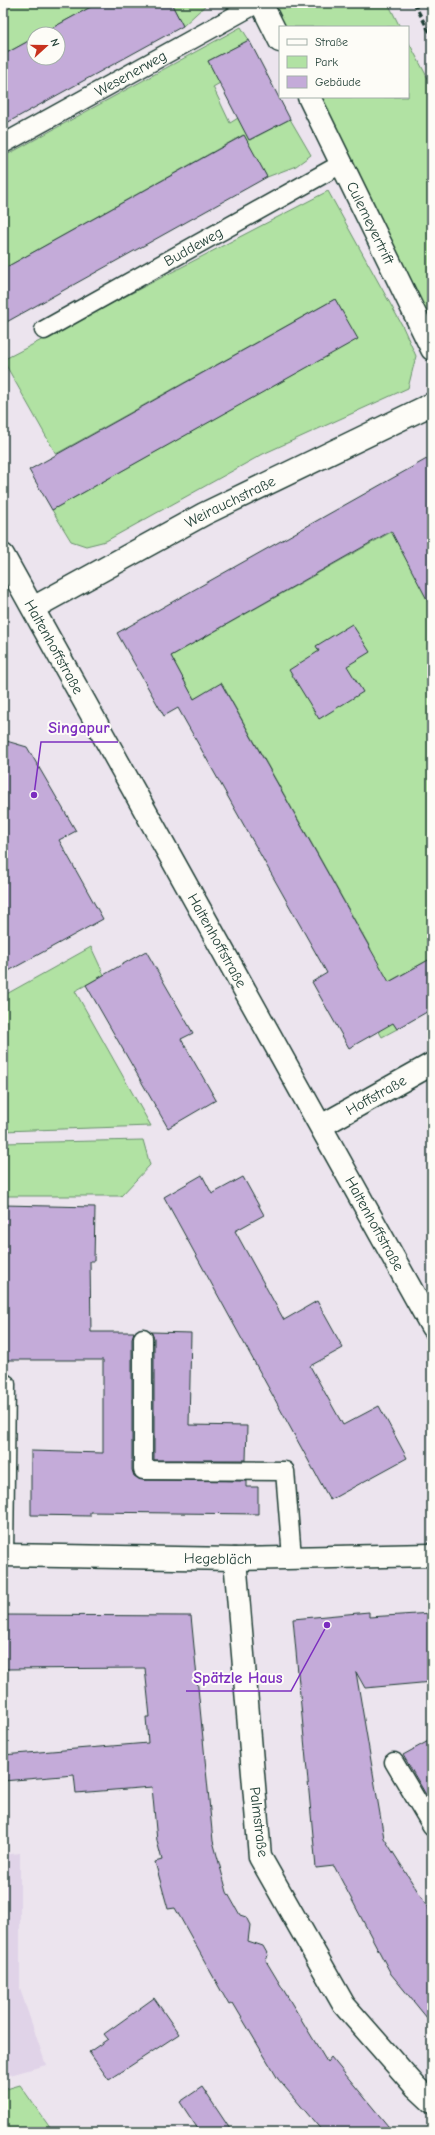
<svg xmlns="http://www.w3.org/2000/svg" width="435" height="2135" viewBox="0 0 435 2135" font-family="'Comic Neue',sans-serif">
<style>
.built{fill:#e0d3e8}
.green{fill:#b1e2a3;stroke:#68906c}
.building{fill:#c4abd9;stroke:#1f3d34}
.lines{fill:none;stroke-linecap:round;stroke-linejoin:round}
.service-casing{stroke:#1f3d34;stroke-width:21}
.minor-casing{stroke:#1f3d34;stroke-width:25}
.tertiary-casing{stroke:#1f3d34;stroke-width:25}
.service{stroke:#fdfcf7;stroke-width:18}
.minor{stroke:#fdfcf7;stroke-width:22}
.tertiary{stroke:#fdfcf7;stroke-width:22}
.rail{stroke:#1f3d34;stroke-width:3;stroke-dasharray:6 3;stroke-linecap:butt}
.labels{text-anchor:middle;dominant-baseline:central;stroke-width:4;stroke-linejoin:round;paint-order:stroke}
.street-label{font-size:15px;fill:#1f3d34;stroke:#fdfcf7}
.leader{fill:none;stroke:#7b2cbf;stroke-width:1.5}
.callout-dot{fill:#7b2cbf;stroke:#fdfcf7;stroke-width:1.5}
.callout-label{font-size:16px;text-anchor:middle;font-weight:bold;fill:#7b2cbf;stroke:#fdfcf7;stroke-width:4;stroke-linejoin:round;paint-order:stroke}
</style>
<rect width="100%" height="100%" fill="#ece4ee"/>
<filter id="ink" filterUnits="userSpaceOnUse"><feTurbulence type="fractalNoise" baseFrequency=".025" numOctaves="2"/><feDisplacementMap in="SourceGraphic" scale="8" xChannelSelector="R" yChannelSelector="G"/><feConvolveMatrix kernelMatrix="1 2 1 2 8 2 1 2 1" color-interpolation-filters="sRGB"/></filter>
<g filter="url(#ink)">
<path class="built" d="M20,1853V1989L46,2065L3,2077V1855Z"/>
<g class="green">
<path d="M3,3H98L41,34H34V38L3,55Z"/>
<path d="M171,3H208L183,26Z"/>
<path d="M261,3H388L400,27H280Z"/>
<path d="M241,27L249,40L208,61L220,83L213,87L230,123L238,118L250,140L290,119L311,155L296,166L267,177L243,135L3,269V157Z"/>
<path d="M408,41L432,86V349L309,97H408Z"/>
<path d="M328,191L402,325L416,356L408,388L263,454L106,541L86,546L71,541L52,510L357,339L335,299L56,454L3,360Z"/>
<path d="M432,509V958L374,990L397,1029L382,1037L342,966L371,949L222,684L194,699L171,656Z"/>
<path d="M91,947L104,975L75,991L151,1126L3,1131V996Z"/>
<path d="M143,1140L150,1165L121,1196H3V1143Z"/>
<path d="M20,2085L53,2132H3V2090Z"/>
</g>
<g class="building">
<path d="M98,3H171L183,26L3,125V55L34,38V58H58V34H41Z"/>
<path d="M249,40L290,119L249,140L208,61Z"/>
<path d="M244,135L267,177L3,324V269Z"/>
<path d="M335,299L358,339L52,510L29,470Z"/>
<path d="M432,456V609L391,531L171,656L194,699L221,683L389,982L432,958V1009L397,1029L393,1023L349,1048L312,982L327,973L178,708L164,716L117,633Z"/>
<path d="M352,624L370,652L347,666L363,692L319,719L289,670L319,651L316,646Z"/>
<path d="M3,740L27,747L76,831L59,840L103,919L3,974Z"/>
<path d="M146,951L193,1033L181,1039L216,1100L168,1128L86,985Z"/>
<path d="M202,1175L212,1194L243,1177L264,1215L235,1231L284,1320L317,1301L343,1348L310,1366L343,1425L379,1406L407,1458L330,1500L164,1197Z"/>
<path d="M3,1205L95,1207L94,1261H90L91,1332H134L132,1338V1470L134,1476L143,1480L246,1481V1487H258V1514L90,1512V1516L31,1515V1451L103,1453V1360H3Z"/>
<path d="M151,1332L191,1333L189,1425L247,1426L246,1460H154V1338Z"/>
<path d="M369,1612V1617L432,1613V1682L365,1688L356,1672L384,1838L432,1914V2024L391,1974L334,1866L316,1868L293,1619Z"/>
<path d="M3,1615L191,1616L213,1841L227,1892L240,1915L246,1917L250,1925L248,1941L263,1946L268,1955L266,1961L327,2062L331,2057L393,2132H323L278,2079L233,2003L229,2005L175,1908L168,1909L155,1862L162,1860L157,1841L152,1787L76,1793L74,1775L3,1781V1755L148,1743L146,1717H150L145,1668L3,1669Z"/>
<path d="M432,1739V1805L403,1755Z"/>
<path d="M154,1998L179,2034L109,2080L89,2052L108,2039L104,2034Z"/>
<path d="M202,2087L232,2132H200L180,2102Z"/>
</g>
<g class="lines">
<g class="service-casing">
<g id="service">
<path id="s1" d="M3,144L258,3"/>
<path id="s2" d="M44,330L343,163"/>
<path d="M143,1338V1470L285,1471L292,1557"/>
<path d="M4,1555L6,1384"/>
<path d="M394,1762L432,1826"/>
</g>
</g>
<g class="minor-casing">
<g id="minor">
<path d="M261,3L280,41"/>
<path id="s3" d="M309,97L432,349"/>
<path id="s4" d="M33,608L204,514L432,404"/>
<path id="s5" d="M321,1126L432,1064"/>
<path id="s6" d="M3,1555L235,1559L432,1555"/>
<path d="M235,1559L260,1857L344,2005L416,2087L432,2102"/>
</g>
</g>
<g class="tertiary-casing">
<g id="tertiary">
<path id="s7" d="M3,555L432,1327"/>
</g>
</g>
<use href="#service" class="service"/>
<use href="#minor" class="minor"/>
<use href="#tertiary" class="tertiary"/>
<path class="rail" d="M414,3L432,37"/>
</g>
</g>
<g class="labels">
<g class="street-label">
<text stroke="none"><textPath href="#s1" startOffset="146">Wesenerweg</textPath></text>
<text stroke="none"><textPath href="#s3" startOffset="140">Culemeyertrift</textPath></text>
<text stroke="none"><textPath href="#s2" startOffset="171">Buddeweg</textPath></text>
<text stroke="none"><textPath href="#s4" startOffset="224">Weirauchstraße</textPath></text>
<text stroke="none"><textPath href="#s7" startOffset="105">Haltenhoffstraße</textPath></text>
<text stroke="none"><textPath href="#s7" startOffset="441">Haltenhoffstraße</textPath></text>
<text stroke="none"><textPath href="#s5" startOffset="63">Hoffstraße</textPath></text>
<text stroke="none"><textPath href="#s7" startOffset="765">Haltenhoffstraße</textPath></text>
<text stroke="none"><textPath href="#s6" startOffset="215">Hegebläch</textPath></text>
<text transform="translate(259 1822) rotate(83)">Palmstraße</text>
</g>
</g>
<path class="leader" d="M34 795L41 742H118M327 1625L291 1691H186"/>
<g class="callout-dot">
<circle cx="34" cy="795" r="4"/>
<circle cx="327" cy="1625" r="4"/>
</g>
<g class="callout-label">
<text x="79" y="733">Singapur</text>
<text x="238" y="1683">Spätzle Haus</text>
</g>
<rect width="435" height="2135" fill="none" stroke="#fdfcf7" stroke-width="16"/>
<rect x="8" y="8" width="419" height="2119" fill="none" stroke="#1f3d34" stroke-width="1.5" filter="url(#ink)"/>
<rect x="279" y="26" width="130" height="72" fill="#fdfcf7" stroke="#a4b0a9"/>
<rect x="287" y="39" width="20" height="6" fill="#fdfcf7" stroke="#a4b0a9"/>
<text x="315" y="46" font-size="12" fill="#1f3d34">Straße</text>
<rect x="287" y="56" width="20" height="12" fill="#b1e2a3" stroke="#a4b0a9"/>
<text x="315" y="66" font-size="12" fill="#1f3d34">Park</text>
<rect x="287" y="76" width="20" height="12" fill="#c4abd9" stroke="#a4b0a9"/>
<text x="315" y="86" font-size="12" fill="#1f3d34">Gebäude</text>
<g transform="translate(46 46) rotate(69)"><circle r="19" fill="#fdfcf7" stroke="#a4b0a9"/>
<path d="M0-3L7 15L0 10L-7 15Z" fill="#c8321e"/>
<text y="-6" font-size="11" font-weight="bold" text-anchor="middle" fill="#1f3d34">N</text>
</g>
</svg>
